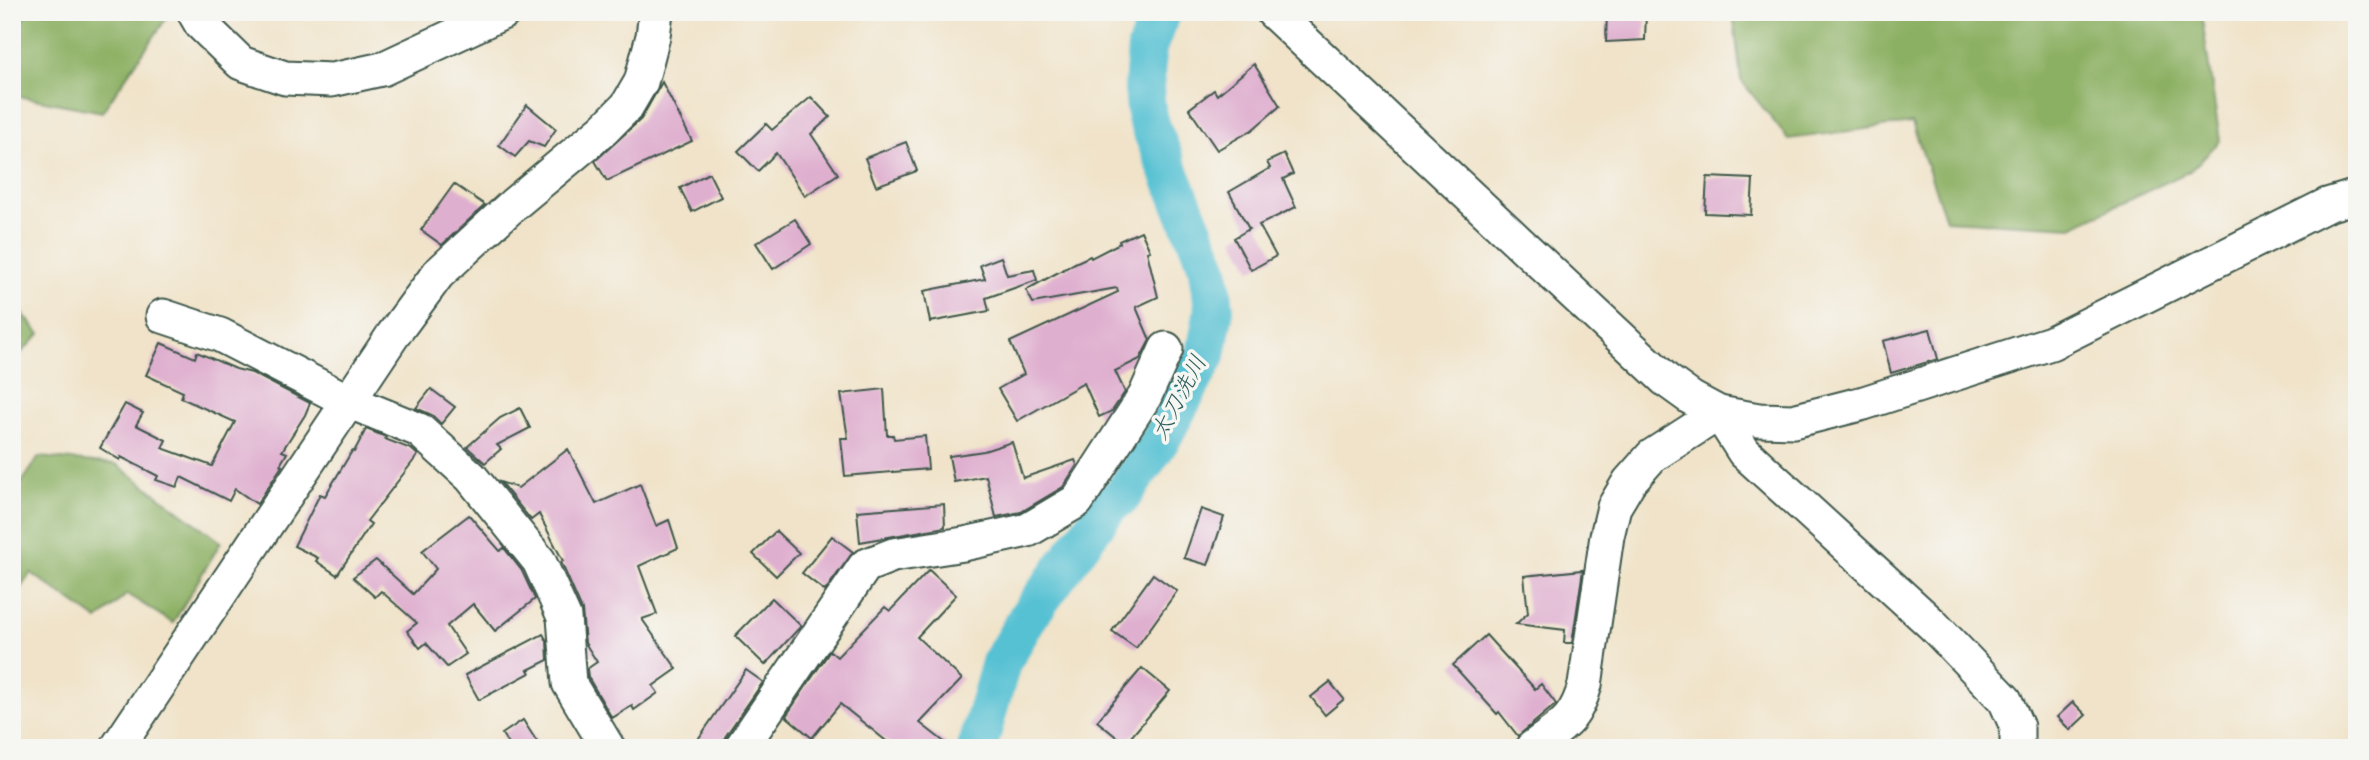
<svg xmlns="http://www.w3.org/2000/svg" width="2369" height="760" viewBox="0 0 2369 760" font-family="Kalam,'Klee One',sans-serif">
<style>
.forest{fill:#8cb064;stroke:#56764c;stroke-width:2}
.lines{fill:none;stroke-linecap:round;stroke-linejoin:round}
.river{stroke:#57c1d3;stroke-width:40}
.building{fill:#dfafcf}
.minor-casing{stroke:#3e564a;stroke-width:37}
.minor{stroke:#fff;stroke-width:33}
.labels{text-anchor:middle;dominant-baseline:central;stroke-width:7;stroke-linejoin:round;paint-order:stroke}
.water-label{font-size:23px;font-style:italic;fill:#2d5e5c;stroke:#f6f6f2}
</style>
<rect width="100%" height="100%" fill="#f6f6f2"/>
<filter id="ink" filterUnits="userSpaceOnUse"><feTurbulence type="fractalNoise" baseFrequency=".0143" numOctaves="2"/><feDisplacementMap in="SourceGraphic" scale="14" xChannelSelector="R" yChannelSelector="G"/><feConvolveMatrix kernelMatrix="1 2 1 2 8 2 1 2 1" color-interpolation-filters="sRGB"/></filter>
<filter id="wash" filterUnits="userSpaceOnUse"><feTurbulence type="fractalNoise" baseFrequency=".00686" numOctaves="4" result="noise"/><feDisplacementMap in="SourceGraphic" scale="28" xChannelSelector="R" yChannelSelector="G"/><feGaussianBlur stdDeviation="1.57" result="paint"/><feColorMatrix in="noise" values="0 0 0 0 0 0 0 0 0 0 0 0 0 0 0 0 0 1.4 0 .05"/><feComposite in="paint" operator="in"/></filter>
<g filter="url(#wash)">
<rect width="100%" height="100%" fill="#f0e3c9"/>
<g class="forest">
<path d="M28,12H169L170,13L102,112L12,95V36Z"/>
<path d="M1733,12H2201L2220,141L2190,171L2072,227L1946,220L1912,123L1788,139L1741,80Z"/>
<path d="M12,301L40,334L12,362Z"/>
<path d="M39,457L116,464L221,542L173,623L127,594L98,620L31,573L12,600V497Z"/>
</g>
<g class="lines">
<path class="river" d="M977,748L1001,663L1029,615L1110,504L1121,497L1162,437L1206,355L1214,309L1209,269L1147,118L1144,89L1147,47L1161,12"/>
</g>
<g id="blocks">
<g class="building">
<path d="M1607,12H1646L1645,40L1606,42Z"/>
<path d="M1254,64L1280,106L1252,130L1217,150L1189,109L1214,90L1217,95Z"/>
<path d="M662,82L692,141L607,181L595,161L641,119Z"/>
<path d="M811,97L830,117L811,134L838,174L805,196L776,153L758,171L738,151L766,124L772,130Z"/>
<path d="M527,105L556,129L544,147L529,141L515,157L499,145Z"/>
<path d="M906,142L917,171L876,186L865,158Z"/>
<path d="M1284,154L1293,174L1283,179L1296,207L1259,225L1276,256L1251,270L1234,238L1249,229L1229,192L1270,168L1267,162Z"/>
<path d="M709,173L721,197L692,212L680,188Z"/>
<path d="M1707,177L1753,179L1751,215L1705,213Z"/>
<path d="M454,184L485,205L442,245L421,230Z"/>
<path d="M795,219L811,244L773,269L756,243Z"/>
<path d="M1141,231L1150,251L1147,252L1158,297L1136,307L1150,340L1140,359L1115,371L1125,392L1112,411L1099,417L1084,383L1017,421L998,389L1024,374L1010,342L1118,292L1117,288L1033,303L1026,290L1075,263L1090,256L1091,258L1120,243L1119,241Z"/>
<path d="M1001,257L1007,275L1034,270L1037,280L986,298L989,311L930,322L924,291L985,279L980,265Z"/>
<path d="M1930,329L1938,359L1891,373L1883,341Z"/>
<path d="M161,343L195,358L197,352L236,369L252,373L310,403L305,415L282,451L287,453L280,465L282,466L257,504L235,489L229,501L181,477L177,487L156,480L158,476L121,457L120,460L100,448L125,404L143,413L136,425L166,440L162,448L212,466L235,422L181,398L183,392L146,375Z"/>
<path d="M431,389L455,407L441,424L432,415L416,408Z"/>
<path d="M884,389L887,435H893L894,439L925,436L928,469L845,476L841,438H848L841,394Z"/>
<path d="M520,408L530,428L497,445L501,449L485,463L467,447L500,418Z"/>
<path d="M366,429L386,437L385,439L411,449L418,455L367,521L371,524L337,575L316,561L318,558L294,546L320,494L325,496L352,451L354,452Z"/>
<path d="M1012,442L1023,478L1075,460L1077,465L1063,487L1021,512L996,517L986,476L954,482L949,456L984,451Z"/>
<path d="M568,449L596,504L640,484L656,526L669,520L678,548L639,566L657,614L642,619L677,669L653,686L658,693L634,710L632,706L612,718L588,677L587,669L597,662L585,643L582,610L561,562L563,561L539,514L531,520L500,482L518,488Z"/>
<path d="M944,504L945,527L860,542L857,511Z"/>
<path d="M1201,509L1224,517L1208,565L1184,558Z"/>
<path d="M469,515L500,551L504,548L522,571L535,599L495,631L473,604L447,626L466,654L447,667L426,643L420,648L407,631L417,623L381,591L375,597L353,577L376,560L413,594L436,569L422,551Z"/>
<path d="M776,531L799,553L776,576L753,554Z"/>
<path d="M832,536L853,552L825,591L802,573Z"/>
<path d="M929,570L956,595L917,637L962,679L920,723L952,748H895L840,704L812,738L786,716L830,651L837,657L885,607L890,611Z"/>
<path d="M1583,570L1572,643H1564L1565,630L1516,624L1528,613L1524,576Z"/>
<path d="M1153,574L1177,591L1136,648L1112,631Z"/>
<path d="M772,598L801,626L765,665L735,636Z"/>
<path d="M543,634L547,641L548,660L528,670L530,673L479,700L465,675Z"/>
<path d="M1486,635L1535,689L1541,684L1556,704L1518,736L1499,712L1497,714L1453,665Z"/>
<path d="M1142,668L1170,691L1125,744L1097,721Z"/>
<path d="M746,670L763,682L725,737L722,748H692Z"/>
<path d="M1330,682L1344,699L1325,715L1311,697Z"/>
<path d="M2073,702L2086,715L2070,730L2057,717Z"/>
<path d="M523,720L541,748H511L502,734Z"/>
</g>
</g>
</g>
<g filter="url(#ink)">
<use href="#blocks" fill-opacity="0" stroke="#3e564a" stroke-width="2"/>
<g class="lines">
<g class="minor-casing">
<g id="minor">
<path d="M194,12L201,24L241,63L285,78L332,80L382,69L504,12"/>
<path d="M1273,12L1666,380L1691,398L1719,413L1759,420L1793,421L1864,403L2051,343L2327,205L2357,196"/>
<path d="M163,316L220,335L348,401L419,430L471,477L539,561L564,617L569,683L608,748"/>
<path d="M1719,413L1744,452L1932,624L2005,700L2017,727V748"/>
<path d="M117,748L393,335L438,274L514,204L604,129L627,106L641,82L653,36L656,12"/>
<path d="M741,748L865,566L893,555L964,544L1028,530L1077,501L1145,396L1166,349"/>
<path d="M1532,748C1561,726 1575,722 1585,685L1607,536L1614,507L1629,482L1652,456L1719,413"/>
</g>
</g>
<use href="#minor" class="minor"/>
</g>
</g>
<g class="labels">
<g class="water-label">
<text transform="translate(1180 398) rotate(-62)">太刀洗川</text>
</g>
</g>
<rect width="2369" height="760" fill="none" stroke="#f6f6f2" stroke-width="42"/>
</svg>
